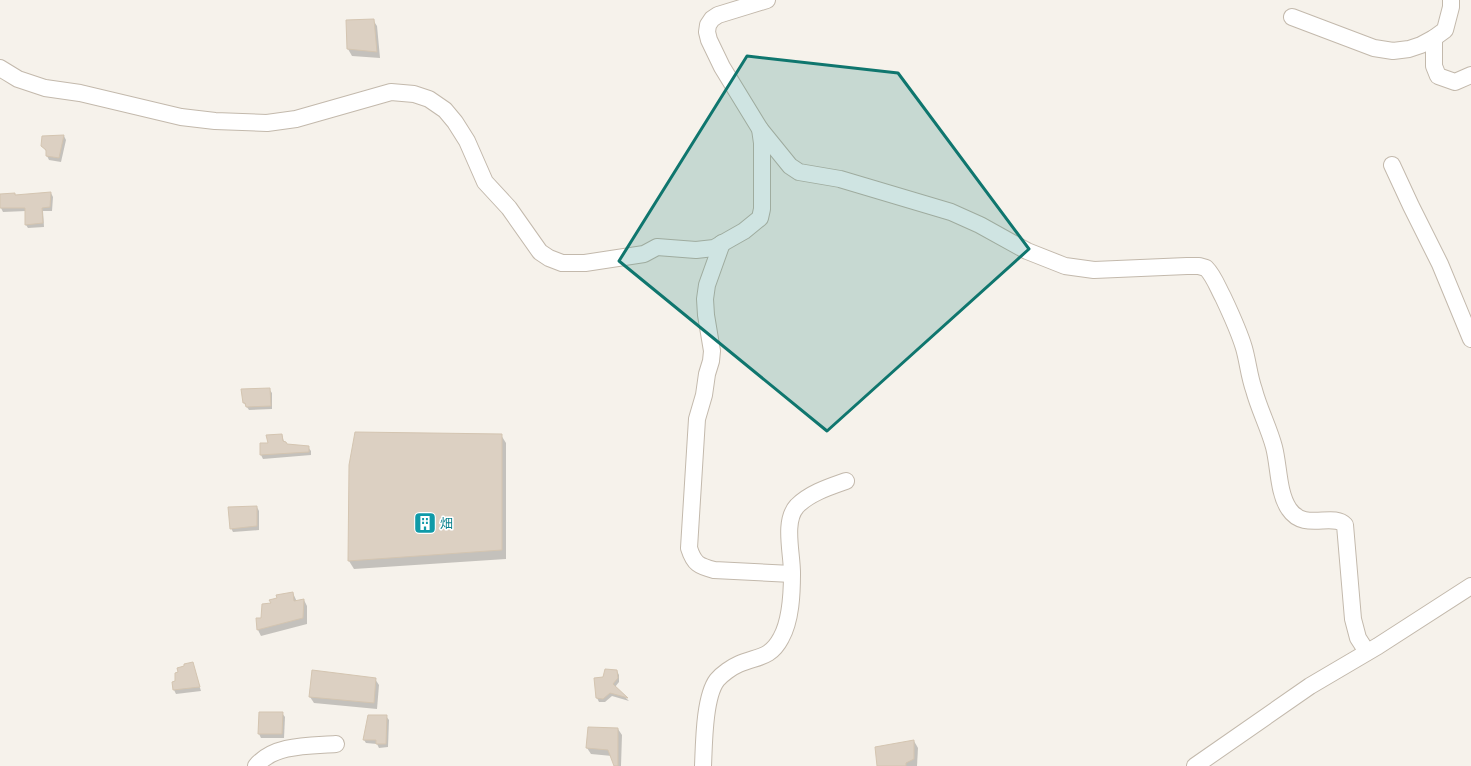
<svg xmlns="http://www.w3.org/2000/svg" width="1471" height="766" viewBox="0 0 1471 766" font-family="'IBM Plex Sans','Noto Sans SC',sans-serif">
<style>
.shadow{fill:#0003}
.building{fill:#dcd0c2;stroke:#d4c5b1}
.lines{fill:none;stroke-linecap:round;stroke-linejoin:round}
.minor-casing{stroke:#c3b9ac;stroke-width:18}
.minor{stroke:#fff;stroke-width:16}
.marked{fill:#0f766e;fill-opacity:0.2;stroke:#0f766e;stroke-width:3;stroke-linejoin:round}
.labels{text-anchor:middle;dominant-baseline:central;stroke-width:3;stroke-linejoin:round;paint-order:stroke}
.culture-label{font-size:13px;fill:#0d838f;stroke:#fff;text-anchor:start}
</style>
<rect width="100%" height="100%" fill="#f6f2eb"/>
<g class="shadow">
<path d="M373,20L377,26L380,58L352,56L348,49L347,21Z"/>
<path d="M64,136L66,140L61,162L49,160L47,156V152L42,146Z"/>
<path d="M51,193L53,197L52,211H43L44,227L28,228L26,225V211L3,212L1,208L15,194L16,196Z"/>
<path d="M269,389L272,393V409L249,410L244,403Z"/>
<path d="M282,435L284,442L287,445L308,447L311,451V455L263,459L261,455L269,444Z"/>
<path d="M501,435L506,443V559L354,569L349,561Z"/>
<path d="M257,507L259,511V530L233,532L231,528Z"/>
<path d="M293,593L297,602L304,600L307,606V624L261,636L258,630L262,618L273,604Z"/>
<path d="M192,663L201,691L176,694L174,690L176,681Z"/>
<path d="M617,671L619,675V682L615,687L629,701L612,696L605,702H599L597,698L604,678Z"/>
<path d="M375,679L379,685L377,709L314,703L310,697Z"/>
<path d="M282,713L285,717L284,738H261L259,734Z"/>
<path d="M386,716L389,720L388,747L379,748L377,744L366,743L364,740Z"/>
<path d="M618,729L622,735L621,766H616L612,756L591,754L587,748Z"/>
<path d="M914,741L918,748L917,766H878Z"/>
</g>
<g class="building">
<path d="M374,19L377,52L347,49L346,20Z"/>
<path d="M64,135L59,158L46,156V150L41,146L42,136Z"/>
<path d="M51,192L50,207L42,208L43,223L25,225V208H0V194L15,193V195Z"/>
<path d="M270,388L271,406L246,407L245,403H243L241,389Z"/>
<path d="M355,432L502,434V550L348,561L349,465Z"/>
<path d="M282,434L283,441L286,442L287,444L309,446V452L260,455V443H268L266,435Z"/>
<path d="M257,506V526L230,529L228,507Z"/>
<path d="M293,592L294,601L304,599L303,618L257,630L256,618H261L262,604L271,603L269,600L277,598L276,595Z"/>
<path d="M193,662L200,687L173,690L172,682L175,681V673L178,672L177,668L184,666V664Z"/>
<path d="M605,669L617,670L618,678L613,684L628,698L610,693L603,699L596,698L594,678L603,677Z"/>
<path d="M312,670L376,678L374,703L309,697Z"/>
<path d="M259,712H283L282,734H258Z"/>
<path d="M368,715H387L386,744H376V740H363Z"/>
<path d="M588,727L618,728V766H614L608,750L586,748Z"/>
<path d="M914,740V759L906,763V766H877L875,747Z"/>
</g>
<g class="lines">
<g class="minor-casing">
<g id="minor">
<path d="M1292,17L1374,48L1393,51L1409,49L1421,45L1434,38L1445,30L1451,7V0"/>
<path d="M1434,38V66L1438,76L1455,82L1471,75"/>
<path d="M0,68L18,79L45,88L80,93L181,117L215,121L267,123L296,119L391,92L414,94L429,99L445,110L455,122L467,141L485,182L509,208L540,252L549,258L562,263H585L644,254L657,247L696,250L714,248L744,231L760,218L762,209V143L760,129L722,67L709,40L707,32L708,25L712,19L718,15L767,0"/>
<path d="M760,129L790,166L799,172L840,179L951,212L980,225L1027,251L1065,266L1094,270L1187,266H1199L1206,268C1214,276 1218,288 1223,297C1231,314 1239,331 1244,348C1248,362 1249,376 1254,390C1259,409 1269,428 1274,447C1279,466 1278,493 1289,509C1304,532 1333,512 1345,525L1353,619L1358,638L1367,652"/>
<path d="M1392,165L1411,206L1440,264L1471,339"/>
<path d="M722,243L707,285L705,299L706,315L712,351L711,361L707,374L704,395L697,419L689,548C694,564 699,566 714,570L792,574"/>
<path d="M256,766C274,744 310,746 336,744"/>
<path d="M703,766C704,745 704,697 717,680C722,674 732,667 739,664C757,656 770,659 781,638C791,620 792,594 792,573C792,553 783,521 797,506C810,493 829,487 846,481"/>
<path d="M1195,766L1310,686L1378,646L1471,586"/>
</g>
</g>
<use href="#minor" class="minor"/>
</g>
<path class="marked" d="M747,56L898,73L1029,249L827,431L619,261Z"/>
<defs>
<g id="building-square" transform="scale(1.15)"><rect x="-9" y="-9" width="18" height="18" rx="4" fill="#0f9aa8" stroke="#fff"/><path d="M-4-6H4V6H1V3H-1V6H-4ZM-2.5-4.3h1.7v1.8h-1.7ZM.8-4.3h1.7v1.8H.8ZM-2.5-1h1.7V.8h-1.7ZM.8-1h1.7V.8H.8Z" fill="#fff"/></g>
</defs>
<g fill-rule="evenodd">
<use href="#building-square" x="425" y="523"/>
</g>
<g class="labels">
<g class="culture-label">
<text x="440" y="523">畑</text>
</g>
</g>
</svg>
